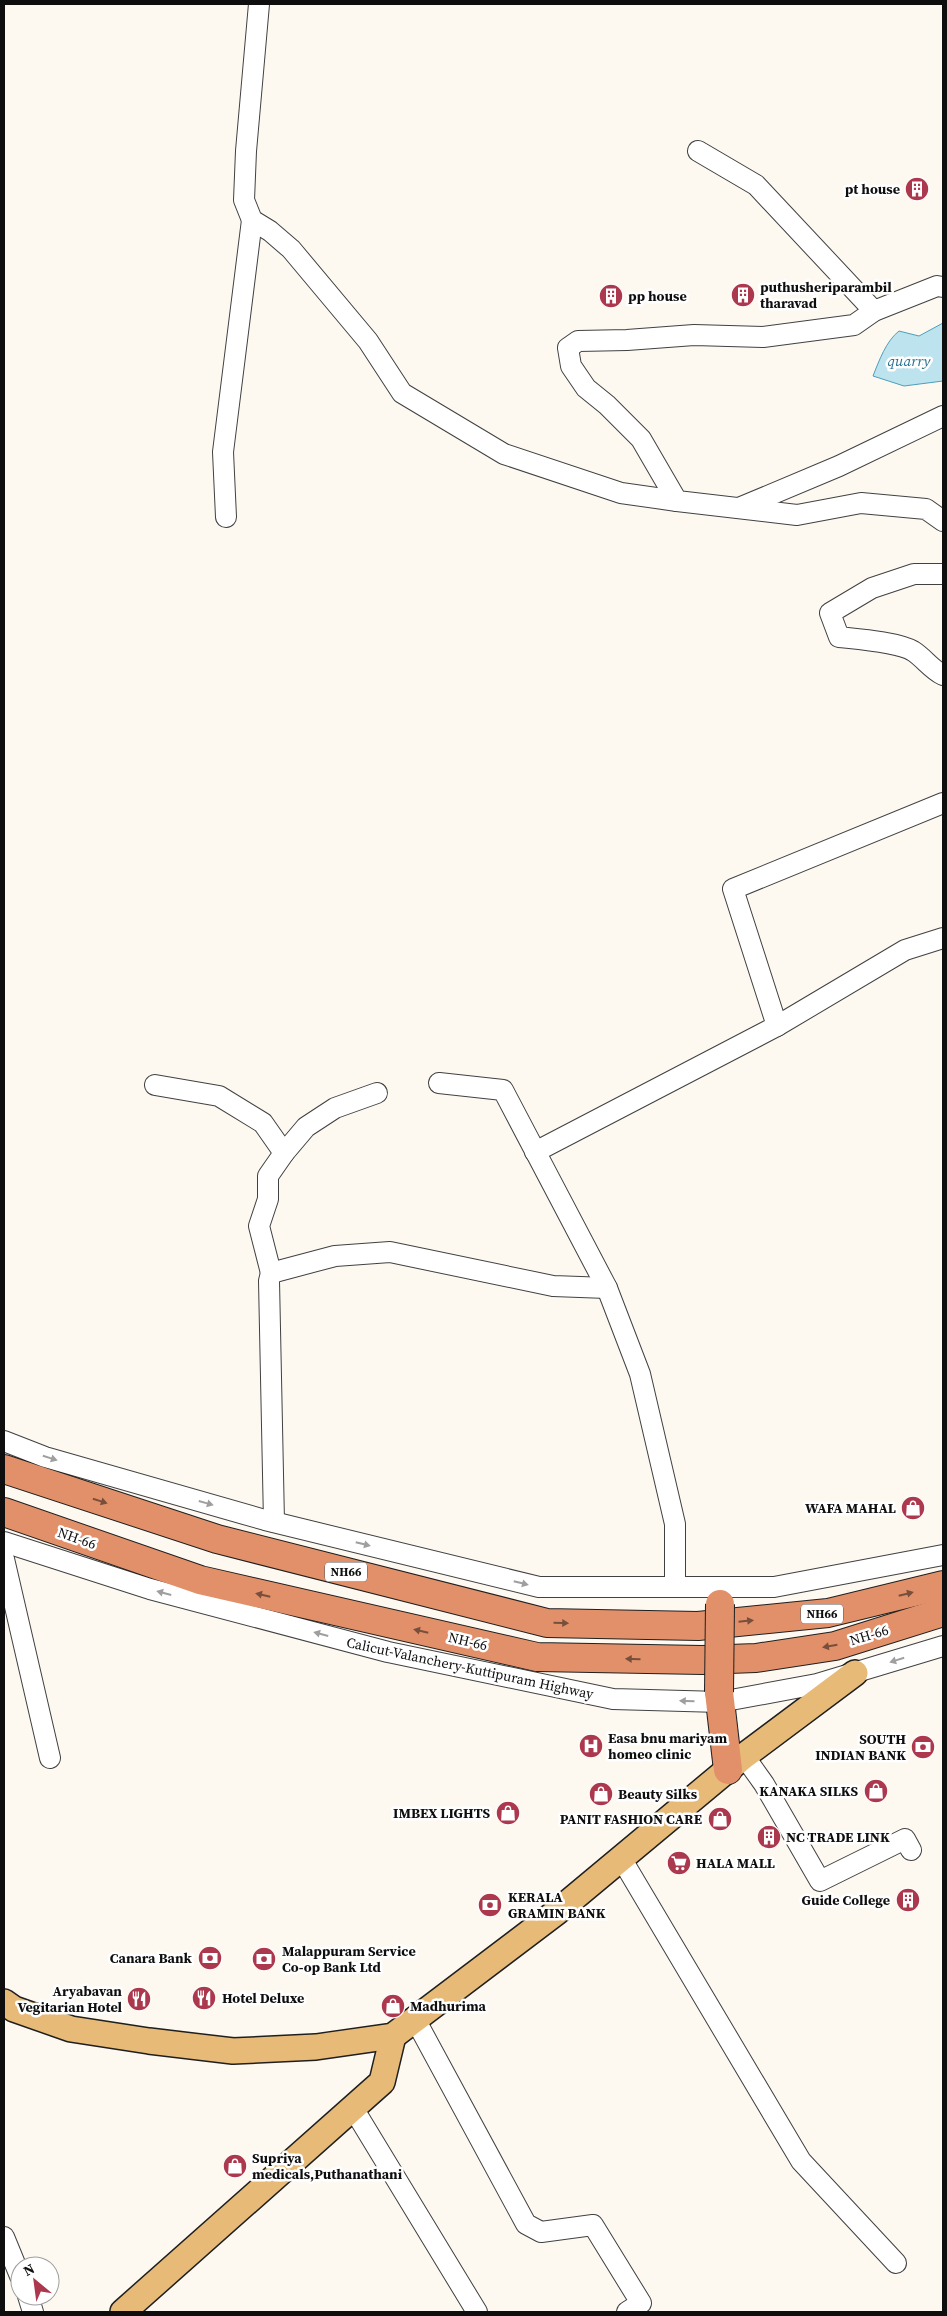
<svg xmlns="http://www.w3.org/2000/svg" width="947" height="2316" viewBox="0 0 947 2316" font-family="'Source Serif 4',serif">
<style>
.water{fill:#bce3ee;stroke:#4c9fbc}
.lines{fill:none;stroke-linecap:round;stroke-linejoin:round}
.minor-casing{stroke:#414141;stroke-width:22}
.major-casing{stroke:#1f1f1f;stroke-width:28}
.highway-casing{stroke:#1f1f1f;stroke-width:30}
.minor{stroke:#fff;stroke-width:20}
.major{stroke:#e7bb77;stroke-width:25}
.highway{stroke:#e1906a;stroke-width:28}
.highway-bridge-casing{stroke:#1f1f1f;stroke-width:30;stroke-linecap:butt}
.highway-bridge{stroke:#e1906a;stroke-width:28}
.oneway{fill:#9f9f9f}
.oneway2{fill:#784f3c}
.labels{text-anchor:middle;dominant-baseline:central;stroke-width:5;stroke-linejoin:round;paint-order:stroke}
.shield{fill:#fff;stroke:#565656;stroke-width:1}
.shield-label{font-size:12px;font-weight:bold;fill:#0e0e0e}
.poi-label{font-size:14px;font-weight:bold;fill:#0e0e0e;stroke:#fff;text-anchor:start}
.street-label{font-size:14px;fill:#0e0e0e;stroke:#fff}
.water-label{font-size:15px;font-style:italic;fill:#277190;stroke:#fff}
</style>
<rect width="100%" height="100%" fill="#fdf9f1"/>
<path class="water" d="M943,323V381L904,386L873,376C879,361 886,341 899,331L919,336Z"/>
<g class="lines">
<g class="minor-casing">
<g id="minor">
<path d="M259,4L246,151L244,200L252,220L270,231L291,249L368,341L402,393L504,454L621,493L677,501"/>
<path d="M698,151L756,185L874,311"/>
<path d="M943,287L937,286L874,311L854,325L763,337L694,335L627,340L578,341L568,348L571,366L586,388L607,405L641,439L677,501L797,515L861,503L926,509L943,521"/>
<path d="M739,508L839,466L943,416"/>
<path d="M226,517L223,452L252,220"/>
<path d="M943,574H914L872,588L830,613L839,637C857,639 898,642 913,651C924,658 931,669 943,675"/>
<path d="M777,1026L733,889L943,803"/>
<path d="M439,1083L503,1090L607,1288L640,1374L675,1524V1587"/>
<path d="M155,1085L219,1096L263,1123L284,1153L268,1176V1199L259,1226L271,1273"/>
<path d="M535,1152L777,1026L905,950L943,938"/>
<path d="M284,1153L306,1127L335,1108L377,1093"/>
<path d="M4,1441L45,1457L265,1520L539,1587H774L943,1555"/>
<path d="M274,1522L269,1281L271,1273L335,1256L390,1252L553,1286L607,1288"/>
<path d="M4,1542L150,1589L388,1652L613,1699L720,1702L817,1684L943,1646"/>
<path d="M4,1559L50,1758"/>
<path d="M744,1756L764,1784L820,1881L905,1839L911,1850"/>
<path d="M621,1858L801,2161L896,2263"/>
<path d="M415,2019L526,2224L541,2232L593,2225L641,2303L627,2312"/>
<path d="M353,2108L477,2312"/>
<path d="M4,2237L20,2276"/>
<path d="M28,2296L33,2312"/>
</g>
</g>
<g class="major-casing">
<g id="major">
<path d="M4,2002L14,2009L71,2029L149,2041L233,2051L316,2047L393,2036L558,1911L744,1756L855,1673"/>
<path d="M123,2312L382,2082L393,2036"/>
</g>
</g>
<g class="highway-casing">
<g id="highway">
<path d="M4,1469L217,1539L547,1623L698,1626L828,1613L943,1585"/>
<path d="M4,1512L200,1580L537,1657L702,1660L756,1658L835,1646L943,1612"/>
<path d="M719,1692L728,1770"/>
</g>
</g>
<use href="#minor" class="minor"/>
<use href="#major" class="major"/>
<use href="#highway" class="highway"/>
<g class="highway-bridge-casing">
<path id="highway-bridge" d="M719,1692L720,1604"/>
</g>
<use href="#highway-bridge" class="highway-bridge"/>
</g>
<defs><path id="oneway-solid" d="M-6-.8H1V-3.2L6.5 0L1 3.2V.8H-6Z" transform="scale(1.25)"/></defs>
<g class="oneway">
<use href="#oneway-solid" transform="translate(50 1458) rotate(17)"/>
<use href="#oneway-solid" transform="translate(206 1503) rotate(16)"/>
<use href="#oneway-solid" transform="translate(363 1544) rotate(14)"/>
<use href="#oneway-solid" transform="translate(521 1583) rotate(14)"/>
<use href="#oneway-solid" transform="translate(164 1593) rotate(-165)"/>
<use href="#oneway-solid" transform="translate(321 1634) rotate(-165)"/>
<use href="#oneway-solid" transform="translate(897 1660) rotate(163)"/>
<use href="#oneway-solid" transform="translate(687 1701) rotate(-178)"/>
</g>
<g class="oneway2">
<use href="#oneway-solid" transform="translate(100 1501) rotate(18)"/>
<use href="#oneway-solid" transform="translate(906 1594) rotate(-14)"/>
<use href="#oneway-solid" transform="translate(263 1595) rotate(-167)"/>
<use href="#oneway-solid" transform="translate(746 1621) rotate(-6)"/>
<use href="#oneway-solid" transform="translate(561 1623) rotate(1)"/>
<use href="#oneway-solid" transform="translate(421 1631) rotate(-167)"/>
<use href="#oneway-solid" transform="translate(830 1646) rotate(170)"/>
<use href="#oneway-solid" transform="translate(633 1659) rotate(-179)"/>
</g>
<defs>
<g id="building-disc" transform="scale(1.25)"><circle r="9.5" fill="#ac384e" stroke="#fff"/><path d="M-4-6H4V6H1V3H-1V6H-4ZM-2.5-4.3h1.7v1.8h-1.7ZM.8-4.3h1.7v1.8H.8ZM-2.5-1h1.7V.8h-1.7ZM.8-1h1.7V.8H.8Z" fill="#fff"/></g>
<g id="shop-disc" transform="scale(1.25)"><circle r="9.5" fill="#ac384e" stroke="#fff"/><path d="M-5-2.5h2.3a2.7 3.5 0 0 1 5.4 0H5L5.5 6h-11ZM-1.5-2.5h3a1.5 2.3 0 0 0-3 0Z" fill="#fff"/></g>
<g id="hospital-disc" transform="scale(1.25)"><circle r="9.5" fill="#ac384e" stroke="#fff"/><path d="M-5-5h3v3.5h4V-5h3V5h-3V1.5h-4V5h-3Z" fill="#fff"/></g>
<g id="bank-disc" transform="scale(1.25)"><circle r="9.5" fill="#ac384e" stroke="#fff"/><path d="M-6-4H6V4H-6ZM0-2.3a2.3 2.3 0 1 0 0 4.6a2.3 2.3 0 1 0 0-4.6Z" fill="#fff"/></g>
<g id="supermarket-disc" transform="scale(1.25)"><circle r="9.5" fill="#ac384e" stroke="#fff"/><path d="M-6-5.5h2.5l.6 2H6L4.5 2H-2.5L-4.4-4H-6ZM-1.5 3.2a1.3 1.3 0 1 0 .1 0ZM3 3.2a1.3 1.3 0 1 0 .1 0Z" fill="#fff"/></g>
<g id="restaurant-disc" transform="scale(1.25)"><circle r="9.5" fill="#ac384e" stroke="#fff"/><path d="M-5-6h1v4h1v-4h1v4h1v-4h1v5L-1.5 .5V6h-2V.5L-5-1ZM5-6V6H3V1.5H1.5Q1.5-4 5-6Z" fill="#fff"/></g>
</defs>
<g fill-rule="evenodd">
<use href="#building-disc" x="917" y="189"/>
<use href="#building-disc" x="743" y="295"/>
<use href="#building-disc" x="611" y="296"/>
<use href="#shop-disc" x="913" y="1508"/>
<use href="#hospital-disc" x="591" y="1746"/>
<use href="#bank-disc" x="923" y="1747"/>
<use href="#shop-disc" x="876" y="1791"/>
<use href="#shop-disc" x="601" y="1794"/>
<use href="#shop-disc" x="508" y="1813"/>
<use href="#shop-disc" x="720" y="1819"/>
<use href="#building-disc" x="769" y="1837"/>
<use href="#supermarket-disc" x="679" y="1863"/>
<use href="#building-disc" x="908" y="1900"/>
<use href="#bank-disc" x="490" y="1905"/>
<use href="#bank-disc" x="210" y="1958"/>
<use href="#bank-disc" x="264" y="1959"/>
<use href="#restaurant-disc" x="204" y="1998"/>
<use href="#restaurant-disc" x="139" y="1999"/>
<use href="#shop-disc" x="393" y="2006"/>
<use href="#shop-disc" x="235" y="2166"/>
</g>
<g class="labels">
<g class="shield">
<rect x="325" y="1562.5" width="42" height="19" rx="4"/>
<rect x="801" y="1604.5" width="42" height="19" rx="4"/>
</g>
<g class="shield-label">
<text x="346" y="1572">NH66</text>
<text x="822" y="1614">NH66</text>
</g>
<g class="poi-label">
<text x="900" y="189" text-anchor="end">pt house</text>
<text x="760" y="287">puthusheriparambil<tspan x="760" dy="16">tharavad</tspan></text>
<text x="628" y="296">pp house</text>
<text x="896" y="1508" text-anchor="end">WAFA MAHAL</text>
<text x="608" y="1738">Easa bnu mariyam<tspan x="608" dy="16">homeo clinic</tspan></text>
<text x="906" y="1739" text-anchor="end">SOUTH<tspan x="906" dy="16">INDIAN BANK</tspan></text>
<text x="858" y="1791" text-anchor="end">KANAKA SILKS</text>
<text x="618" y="1794">Beauty Silks</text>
<text x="490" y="1813" text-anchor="end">IMBEX LIGHTS</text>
<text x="702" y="1819" text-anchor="end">PANIT FASHION CARE</text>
<text x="786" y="1837">NC TRADE LINK</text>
<text x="696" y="1863">HALA MALL</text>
<text x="508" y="1897">KERALA<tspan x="508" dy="16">GRAMIN BANK</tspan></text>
<text x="890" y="1900" text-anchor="end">Guide College</text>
<text x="282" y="1951">Malappuram Service<tspan x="282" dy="16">Co-op Bank Ltd</tspan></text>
<text x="192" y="1958" text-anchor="end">Canara Bank</text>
<text x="122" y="1991" text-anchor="end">Aryabavan<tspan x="122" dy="16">Vegitarian Hotel</tspan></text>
<text x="222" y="1998">Hotel Deluxe</text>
<text x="410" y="2006">Madhurima</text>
<text x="252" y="2158">Supriya<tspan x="252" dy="16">medicals,Puthanathani</tspan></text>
</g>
<g class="street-label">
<text transform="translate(77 1538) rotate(19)">NH-66</text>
<text transform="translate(869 1635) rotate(-17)">NH-66</text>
<text transform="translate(468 1641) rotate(13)">NH-66</text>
<text transform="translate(470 1668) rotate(12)">Calicut-Valanchery-Kuttipuram Highway</text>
</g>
<g class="water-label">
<text x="909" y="360">quarry</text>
</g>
</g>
<rect width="947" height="2316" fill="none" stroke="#0e0e0e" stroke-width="10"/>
<g transform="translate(35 2281) rotate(331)"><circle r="24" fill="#ffffff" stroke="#9f9f9f"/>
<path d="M0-4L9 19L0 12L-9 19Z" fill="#ac384e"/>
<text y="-8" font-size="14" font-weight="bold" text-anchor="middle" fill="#0e0e0e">N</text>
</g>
</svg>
